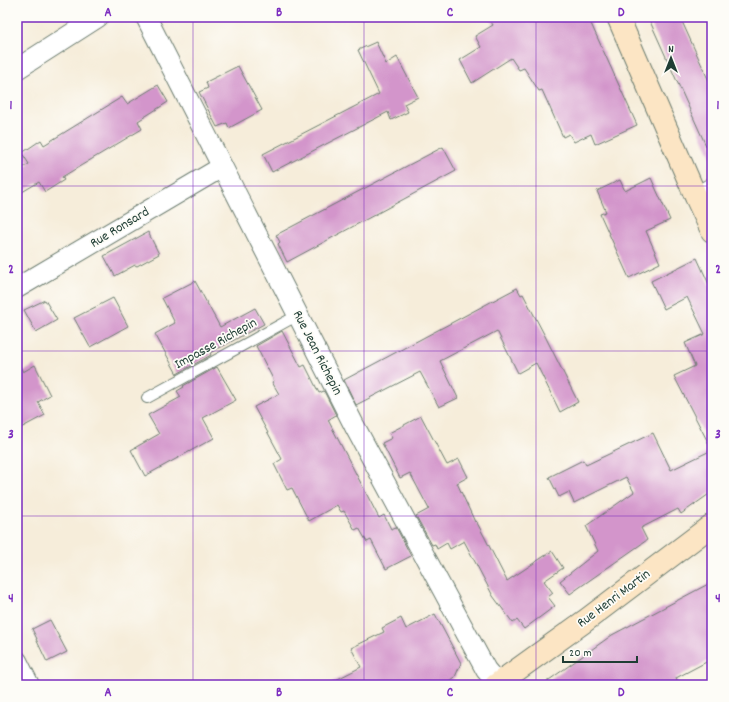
<svg xmlns="http://www.w3.org/2000/svg" width="729" height="702" viewBox="0 0 729 702" font-family="Dekko,sans-serif">
<style>
.building{fill:#d395cb}
.lines{fill:none;stroke-linecap:round;stroke-linejoin:round}
.lane-casing{stroke:#6a7b6e;stroke-width:12}
.street-casing{stroke:#6a7b6e;stroke-width:22}
.secondary-casing{stroke:#6a7b6e;stroke-width:24}
.lane{stroke:#fff;stroke-width:10}
.street{stroke:#fff;stroke-width:20}
.secondary{stroke:#fce5c4;stroke-width:22}
.grid{fill:none;stroke:#7b2cbf;stroke-width:1;stroke-opacity:0.55}
.labels{text-anchor:middle;dominant-baseline:central;stroke-width:3.5;stroke-linejoin:round;paint-order:stroke}
.street-label{font-size:14px;fill:#1f3d34;stroke:#fdfcf7}
.neatline{fill:none;stroke:#7b2cbf;stroke-width:1.5}
.grid-label{font-size:13px;text-anchor:middle;font-weight:bold;fill:#7b2cbf}
</style>
<rect width="100%" height="100%" fill="#fdfcf7"/>
<filter id="ink" filterUnits="userSpaceOnUse"><feTurbulence type="fractalNoise" baseFrequency=".025" numOctaves="2"/><feDisplacementMap in="SourceGraphic" scale="8" xChannelSelector="R" yChannelSelector="G"/><feConvolveMatrix kernelMatrix="1 2 1 2 8 2 1 2 1" color-interpolation-filters="sRGB"/></filter>
<filter id="wash" filterUnits="userSpaceOnUse"><feTurbulence type="fractalNoise" baseFrequency=".012" numOctaves="4" result="noise"/><feDisplacementMap in="SourceGraphic" scale="16" xChannelSelector="R" yChannelSelector="G"/><feGaussianBlur stdDeviation="0.9" result="paint"/><feColorMatrix in="noise" values="0 0 0 0 0 0 0 0 0 0 0 0 0 0 0 0 0 1.4 0 .05"/><feComposite in="paint" operator="in"/></filter>
<g filter="url(#wash)">
<rect width="100%" height="100%" fill="#f6edda"/>
<g id="blocks">
<g class="building">
<path d="M488,17H588L637,125L595,144L591,134L574,142L569,134L563,137L542,90L539,91L524,68L519,70L511,58L472,83L460,60L481,47L475,36L493,25Z"/>
<path d="M648,17H680L712,88V159Z"/>
<path d="M376,42L386,64L397,57L418,97L404,104L408,112L391,120L388,112L272,172L263,154L379,94L358,50Z"/>
<path d="M238,66L262,110L229,128L227,123L217,127L199,92L208,88L206,82Z"/>
<path d="M158,85L168,102L138,121L142,129L62,177L64,180L45,192L39,182L17,195V171L29,164L22,153L41,140L44,145L122,97L127,104Z"/>
<path d="M443,147L456,171L287,262L278,244L280,242L276,235Z"/>
<path d="M651,178L670,220L646,231L660,263L629,278L600,214L606,212L597,191L620,180L625,191Z"/>
<path d="M148,232L159,254L137,266L135,265L115,276L104,256Z"/>
<path d="M697,258L712,291V492L681,514L678,509L641,528L647,540L570,594L560,581L598,551L586,526L634,492L626,477L574,503L569,492L559,497L549,477L583,460L586,465L653,433L671,470L712,450L674,376L695,366L685,343L705,334L687,297L664,309L651,281Z"/>
<path d="M195,281L220,327L255,308L264,324L210,353L211,355L177,374L155,334L175,323L162,298Z"/>
<path d="M517,288L521,295L523,294L545,336L578,402L560,412L536,363L518,373L497,331L440,361L458,398L439,407L420,372L356,405L344,380Z"/>
<path d="M113,298L128,326L90,347L74,318Z"/>
<path d="M45,300L57,320L36,332L24,310Z"/>
<path d="M282,331L301,367L305,365L319,393L324,391L336,415L328,420L379,518L384,515L391,529L396,527L411,556L386,569L371,540L367,542L359,528L355,530L344,511L341,512L337,505L309,521L292,488L287,490L274,464L282,459L254,407L279,394L272,382L274,381L256,346Z"/>
<path d="M17,361L23,372L35,365L50,395L38,402L45,415L17,430Z"/>
<path d="M217,367L236,400L203,418L214,438L145,476L131,450L159,434L148,415L181,397L177,391L184,387L183,386Z"/>
<path d="M421,416L447,465L459,459L468,477L457,483L475,522L476,521L484,536L507,581L552,551L563,568L544,581L553,593L548,597L555,606L524,629L517,620L513,623L493,596L464,541L450,549L447,543L437,549L435,544L432,545L416,516L429,509L410,473L400,478L382,443L392,438L389,433Z"/>
<path d="M712,582V659L676,678L679,685H542L612,635Z"/>
<path d="M435,614L461,663L455,677L445,685H326L361,667L351,648L384,632L382,628L401,618L406,629Z"/>
<path d="M50,620L67,652L47,662L36,639H37L32,629Z"/>
</g>
</g>
</g>
<g filter="url(#ink)">
<use href="#blocks" fill-opacity="0" stroke="#6a7b6e" stroke-width="1"/>
<g class="lines">
<g class="lane-casing">
<path id="lane" d="M147,398L298,315"/>
</g>
<g class="street-casing">
<g id="street">
<path d="M146,17L355,427L486,670L498,684"/>
<path d="M17,69L98,17"/>
<path d="M696,197L712,188"/>
<path d="M17,288L222,167"/>
<path d="M17,661L29,685"/>
</g>
</g>
<g class="secondary-casing">
<g id="secondary">
<path d="M618,17L696,197L712,231"/>
<path d="M496,685L585,621L712,525"/>
</g>
</g>
<use href="#lane" class="lane"/>
<use href="#street" class="street"/>
<use href="#secondary" class="secondary"/>
</g>
</g>
<path class="grid" d="M193,17V685M364,17V685M536,17V685M17,186H712M17,351H712M17,516H712"/>
<g class="labels">
<g class="street-label">
<text transform="translate(120 228) rotate(-31)">Rue Ronsard</text>
<text transform="translate(216 344) rotate(-29)">Impasse Richepin</text>
<text transform="translate(317 353) rotate(63)">Rue Jean Richepin</text>
<text transform="translate(614 599) rotate(-37)">Rue Henri Martin</text>
</g>
</g>
<rect width="729" height="702" fill="none" stroke="#fdfcf7" stroke-width="44"/>
<g transform="translate(671 58)" stroke="#fdfcf7" stroke-width="3" paint-order="stroke">
<path d="M0-3L7 15L0 10L-7 15Z" fill="#1f3d34"/>
<text y="-6" font-size="11" font-weight="bold" text-anchor="middle" fill="#1f3d34">N</text>
</g>
<path d="M563 656v6h74v-6" fill="none" stroke="#1f3d34" stroke-width="2"/>
<text x="569" y="656" font-size="12" fill="#1f3d34" stroke="#fdfcf7" stroke-width="3" paint-order="stroke">20 m</text>
<rect x="22" y="22" width="685" height="658" class="neatline"/>
<g class="grid-label">
<text x="108" y="16">A</text>
<text x="279" y="16">B</text>
<text x="450" y="16">C</text>
<text x="621" y="16">D</text>
<text x="11" y="109">1</text>
<text x="718" y="109">1</text>
<text x="11" y="273">2</text>
<text x="718" y="273">2</text>
<text x="11" y="438">3</text>
<text x="718" y="438">3</text>
<text x="11" y="602">4</text>
<text x="718" y="602">4</text>
<text x="108" y="696">A</text>
<text x="279" y="696">B</text>
<text x="450" y="696">C</text>
<text x="621" y="696">D</text>
</g>
</svg>
